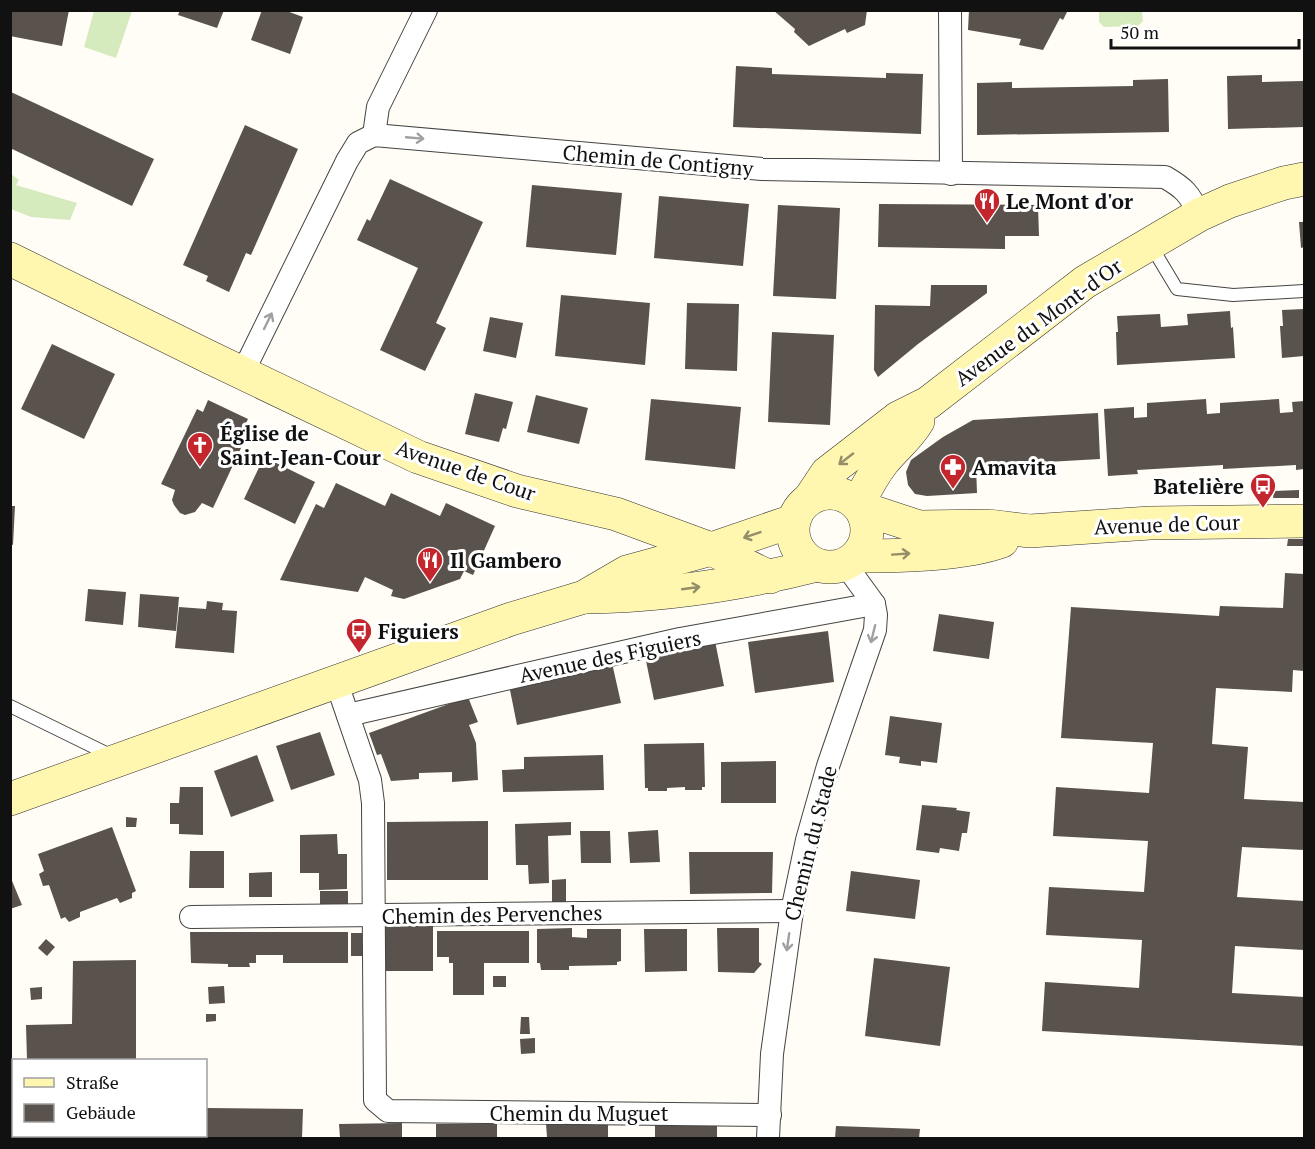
<svg xmlns="http://www.w3.org/2000/svg" width="1315" height="1149" viewBox="0 0 1315 1149" font-family="'PT Serif',serif">
<style>
.green{fill:#d5ebbd}
.building{fill:#5a524d}
.lines{fill:none;stroke-linecap:round;stroke-linejoin:round}
.lane-casing{stroke:#444;stroke-width:14}
.street-casing{stroke:#444;stroke-width:24}
.secondary-casing{stroke:#333;stroke-width:34}
.lane{stroke:#fff;stroke-width:12}
.street{stroke:#fff;stroke-width:22}
.secondary{stroke:#fff6b0;stroke-width:33}
.oneway{stroke:#a0a0a0}
.oneway2{stroke:#948f68}
.labels{text-anchor:middle;dominant-baseline:central;stroke-width:6;stroke-linejoin:round;paint-order:stroke}
.street-label{font-size:21px;fill:#111;stroke:#fff}
.poi-label{font-size:21px;font-weight:bold;fill:#111;stroke:#fff;text-anchor:start}
</style>
<rect width="100%" height="100%" fill="#fffdf5"/>
<g class="green">
<path d="M94,11H132L116,58L84,47Z"/>
<path d="M1099,11H1142L1143,21L1138,26L1104,27L1099,22Z"/>
<path d="M11,174L19,180L16,185L77,203L70,220L31,217L11,209Z"/>
</g>
<g class="building">
<path d="M10,10H69L62,46L10,36Z"/>
<path d="M180,10H224L217,28L178,15Z"/>
<path d="M262,10H284L303,17L290,54L251,40Z"/>
<path d="M773,10H867L865,25L847,33L845,29L809,46L794,32L795,29Z"/>
<path d="M969,10H1068L1063,20L1060,18L1043,50L1019,45L1021,39L968,30Z"/>
<path d="M736,66L772,68V74L886,78V73L923,74L921,134L733,127Z"/>
<path d="M1262,75V82L1304,81V127L1228,129L1227,76Z"/>
<path d="M1168,79L1169,132L977,135V83L1012,82V88L1133,86V80Z"/>
<path d="M11,92L154,159L132,206L10,148Z"/>
<path d="M245,125L298,149L251,255L246,253L229,292L206,281L208,276L183,265Z"/>
<path d="M390,179L483,222L436,323L446,328L425,371L380,350L418,268L357,240L367,219L370,221Z"/>
<path d="M532,185L622,193L616,255L526,247Z"/>
<path d="M659,196L749,204L743,266L654,258Z"/>
<path d="M879,204L1038,205L1039,236H1005V249L878,247Z"/>
<path d="M778,205L840,208L836,299L773,296Z"/>
<path d="M1299,222H1304V247L1301,248Z"/>
<path d="M931,285H987V293L918,344L878,377L874,370L875,305L930,306Z"/>
<path d="M561,295L650,303L645,365L555,356Z"/>
<path d="M687,303L739,304L737,371L685,369Z"/>
<path d="M1304,309V356L1282,358L1280,326H1283L1282,310Z"/>
<path d="M1230,311L1231,328L1233,327L1235,358L1117,365L1116,332H1118L1117,316L1160,314L1161,327L1188,325L1187,314Z"/>
<path d="M490,317L523,323L516,358L483,351Z"/>
<path d="M772,332L834,335L830,425L768,422Z"/>
<path d="M52,344L115,374L84,439L21,409Z"/>
<path d="M475,393L513,402L506,429L503,428L499,442L465,434Z"/>
<path d="M536,395L588,408L579,444L527,432Z"/>
<path d="M651,399L741,407L735,469L645,460Z"/>
<path d="M1206,399L1207,414L1220,413V403L1279,399L1280,413L1293,412L1292,402L1304,401V469L1296,470V465L1223,469V465L1137,470L1138,474L1108,476L1104,409L1134,407V418L1147,417V403Z"/>
<path d="M208,400L248,419L242,431L248,433L213,508L202,503L195,512L185,515L180,513L174,505L172,500L175,490L161,484L197,409L203,412Z"/>
<path d="M1098,413L1100,459L976,466L977,493L927,496L915,494L908,485L906,472L911,460L943,437L973,420Z"/>
<path d="M264,457L315,482L295,524L244,499Z"/>
<path d="M336,483L385,506L391,493L440,516L446,503L495,526L473,575L464,571L460,579L404,599L391,596L393,590L365,577L358,592L280,580L316,504L324,508Z"/>
<path d="M1299,490V498H1273L1274,491Z"/>
<path d="M10,506H15L13,545L10,544Z"/>
<path d="M1288,539H1304V546H1287Z"/>
<path d="M1285,573L1304,574V671L1293,670L1292,692L1216,688L1212,744L1248,747L1244,799L1304,802V850L1242,847L1237,897L1304,901V950L1235,946L1232,993L1304,997V1046L1042,1031L1045,982L1139,988L1142,940L1046,935L1049,887L1144,892L1148,841L1053,836L1056,787L1149,793L1153,743L1061,738L1071,607L1219,616L1220,606L1283,608Z"/>
<path d="M88,589L126,592L123,625L85,621Z"/>
<path d="M140,594L179,597L176,631L138,627Z"/>
<path d="M207,601L223,603L222,610L237,611L234,653L175,648L179,607L206,609Z"/>
<path d="M939,614L994,622L989,659L933,651Z"/>
<path d="M828,631L834,682L755,693L748,642Z"/>
<path d="M715,641L724,686L654,700L645,656Z"/>
<path d="M612,663L621,703L517,725L509,685Z"/>
<path d="M468,697L478,722L469,725L476,743L478,780L452,782V772L419,773V779L391,781L381,754L377,755L369,733Z"/>
<path d="M890,716L942,723L937,763L921,761V766L899,763L900,757L885,755Z"/>
<path d="M320,732L335,775L291,790L276,746Z"/>
<path d="M704,743L705,787H702V790H685V787L667,788V791H648V788H645L644,744Z"/>
<path d="M257,755L274,801L231,817L214,771Z"/>
<path d="M603,755L604,790L503,792L502,770L524,769V757Z"/>
<path d="M776,761V803H721V762Z"/>
<path d="M180,787H203V835L179,834V824H170V803H179Z"/>
<path d="M922,805L957,808L956,810L970,812L967,833H962L959,851L940,848L939,853L916,850Z"/>
<path d="M126,817L137,818L136,827H126Z"/>
<path d="M488,821V880H387V822Z"/>
<path d="M571,822V835L548,836L549,883L529,884L528,865H516L515,824Z"/>
<path d="M112,827L136,891L132,893V898L120,903L117,898L80,912V917L69,922L65,917L61,919L49,885L43,886L39,874L44,871L38,854Z"/>
<path d="M658,830L660,862L630,863L628,832Z"/>
<path d="M580,831H610L611,863H581Z"/>
<path d="M337,834L338,854H347V889L319,890V873H300V835Z"/>
<path d="M190,851H224V888H189Z"/>
<path d="M689,852H773L772,893L690,894Z"/>
<path d="M851,871L920,880L915,919L846,911Z"/>
<path d="M272,872V897H249V873Z"/>
<path d="M10,876L22,905L10,909Z"/>
<path d="M566,879V902H552V880Z"/>
<rect x="320" y="891" width="28" height="16"/>
<path d="M385,926H433V971H384Z"/>
<path d="M572,928V937L587,938V929H621V961L617,962V965L569,966V970H541L540,963H537V929Z"/>
<path d="M717,928H759V962L762,964L754,973L718,972Z"/>
<path d="M644,929H687V971L645,972Z"/>
<path d="M437,931H529V963H484V995H453V963H449V957H437Z"/>
<path d="M190,932H348V963H283V955H256V963H249L250,967H228V964L191,963Z"/>
<rect x="351" y="933" width="11" height="23"/>
<path d="M46,939L55,947L47,956L38,948Z"/>
<path d="M874,958L950,967L940,1046L865,1036Z"/>
<path d="M136,960V1060H27L26,1025L72,1024L73,961Z"/>
<rect x="493" y="976" width="13" height="11"/>
<path d="M224,986L225,1003L209,1004L208,987Z"/>
<path d="M42,987V999L31,1000L30,988Z"/>
<path d="M206,1014H216V1021L206,1022Z"/>
<path d="M521,1017H529L530,1034H520Z"/>
<path d="M535,1038V1053L521,1054L520,1039Z"/>
<path d="M206,1108L303,1109L302,1138H195V1136H206Z"/>
<path d="M402,1123V1138H340L339,1124Z"/>
<path d="M546,1123H608V1138H547Z"/>
<rect x="655" y="1123" width="62" height="15"/>
<rect x="436" y="1124" width="61" height="14"/>
<path d="M836,1126L920,1129L919,1138H835Z"/>
</g>
<g class="lines">
<g class="lane-casing">
<g id="lane">
<path d="M1150,244L1177,289L1233,295L1304,291"/>
<path d="M10,706L112,756"/>
</g>
</g>
<g class="street-casing">
<g id="street">
<path d="M950,10L951,174"/>
<path d="M374,135L378,107L426,10"/>
<path d="M242,374L347,161L358,143L374,135L762,169L1165,177C1184,188 1190,194 1199,215"/>
<path d="M336,681L370,780L373,803L375,1100L388,1111L770,1115"/>
<path d="M348,715L680,639L874,604"/>
<path d="M191,917L792,911"/>
<path d="M768,1138L772,1054L792,911L807,840L828,766L875,630L876,615L874,604L845,564"/>
</g>
</g>
<g class="secondary-casing">
<g id="secondary">
<path d="M10,259L209,357L418,457L517,491L616,514L711,549L770,577"/>
<circle cx="830" cy="530" r="37"/>
<path d="M811,497L827,473L898,418L928,403L1085,282L1199,215L1230,201L1284,183L1304,179"/>
<path d="M858,504C865,490 873,475 883,462C894,448 909,437 918,421"/>
<path d="M861,508L919,527L989,526L1030,531L1150,523L1304,521"/>
<path d="M858,556C899,556 964,555 1002,541"/>
<path d="M585,597C663,596 742,584 817,565"/>
<path d="M10,799L511,619L584,597L627,572L711,549L793,521"/>
</g>
</g>
<use href="#lane" class="lane"/>
<use href="#street" class="street"/>
<use href="#secondary" class="secondary"/>
</g>
<defs><path id="oneway-shaft" d="M-6 0H5M1.5-3L5.5 0L1.5 3" fill="none" stroke-width="1.6" stroke-linecap="round" stroke-linejoin="round" transform="scale(1.5)"/></defs>
<g class="oneway">
<use href="#oneway-shaft" transform="translate(415 138) rotate(5)"/>
<use href="#oneway-shaft" transform="translate(268 321) rotate(-64)"/>
<use href="#oneway-shaft" transform="translate(873 634) rotate(104)"/>
<use href="#oneway-shaft" transform="translate(788 942) rotate(98)"/>
</g>
<g class="oneway2">
<use href="#oneway-shaft" transform="translate(846 459) rotate(142)"/>
<use href="#oneway-shaft" transform="translate(752 535) rotate(161)"/>
<use href="#oneway-shaft" transform="translate(901 554) rotate(-4)"/>
<use href="#oneway-shaft" transform="translate(691 588) rotate(-8)"/>
</g>
<defs>
<g id="restaurant-pin" transform="scale(1.35)"><path d="M0 17L-7.5 6A9.5 9.5 0 1 1 7.5 6Z" fill="#c4262e" stroke="#fff"/><path d="M-5-6h1v4h1v-4h1v4h1v-4h1v5L-1.5 .5V6h-2V.5L-5-1ZM5-6V6H3V1.5H1.5Q1.5-4 5-6Z" fill="#fff"/></g>
<g id="church-pin" transform="scale(1.35)"><path d="M0 17L-7.5 6A9.5 9.5 0 1 1 7.5 6Z" fill="#c4262e" stroke="#fff"/><path d="M-1.2-6h2.4v3.5h3.3v2.4h-3.3V6h-2.4V-.1h-3.3v-2.4h3.3Z" fill="#fff"/></g>
<g id="pharmacy-pin" transform="scale(1.35)"><path d="M0 17L-7.5 6A9.5 9.5 0 1 1 7.5 6Z" fill="#c4262e" stroke="#fff"/><path d="M-2-6h4v4h4v4h-4v4h-4v-4h-4v-4h4Z" fill="#fff"/></g>
<g id="bus-pin" transform="scale(1.35)"><path d="M0 17L-7.5 6A9.5 9.5 0 1 1 7.5 6Z" fill="#c4262e" stroke="#fff"/><path d="M-5-6H5V4H4V6H2V4H-2V6H-4V4H-5ZM-3.5-4V0h7V-4ZM-3.5 1.2v1.5H-2V1.2ZM2 1.2v1.5H3.5V1.2Z" fill="#fff"/></g>
</defs>
<g fill-rule="evenodd">
<use href="#restaurant-pin" x="987" y="201"/>
<use href="#church-pin" x="200" y="445"/>
<use href="#pharmacy-pin" x="953" y="467"/>
<use href="#bus-pin" x="1263" y="486"/>
<use href="#restaurant-pin" x="430" y="560"/>
<use href="#bus-pin" x="359" y="631"/>
</g>
<g class="labels">
<g class="street-label">
<text transform="translate(658 160) rotate(5)">Chemin de Contigny</text>
<text transform="translate(1038 322) rotate(-36)">Avenue du Mont-d'Or</text>
<text transform="translate(466 470) rotate(19)">Avenue de Cour</text>
<text transform="translate(1167 524) rotate(-2)">Avenue de Cour</text>
<text transform="translate(610 656) rotate(-12)">Avenue des Figuiers</text>
<text transform="translate(810 843) rotate(-76)">Chemin du Stade</text>
<text transform="translate(492 914) rotate(-1)">Chemin des Pervenches</text>
<text x="579" y="1113">Chemin du Muguet</text>
</g>
<g class="poi-label">
<text x="1006" y="201">Le Mont d'or</text>
<text x="220" y="433">Église de<tspan x="220" dy="24">Saint-Jean-Cour</tspan></text>
<text x="972" y="467">Amavita</text>
<text x="1244" y="486" text-anchor="end">Batelière</text>
<text x="450" y="560">Il Gambero</text>
<text x="378" y="631">Figuiers</text>
</g>
</g>
<rect width="1315" height="1149" fill="none" stroke="#111111" stroke-width="24"/>
<rect x="12" y="1059" width="195" height="78" fill="#ffffff" stroke="#a0a0a0" stroke-width="1.5"/>
<rect x="24" y="1078" width="30" height="9" fill="#fff6b0" stroke="#a0a0a0" stroke-width="1.5"/>
<text x="66" y="1089" font-size="18" fill="#111111">Straße</text>
<rect x="24" y="1104" width="30" height="18" fill="#5a524d" stroke="#a0a0a0" stroke-width="1.5"/>
<text x="66" y="1119" font-size="18" fill="#111111">Gebäude</text>
<path d="M1111 39v9h188v-9" fill="none" stroke="#111111" stroke-width="3"/>
<text x="1120" y="39" font-size="18" fill="#111111" stroke="#ffffff" stroke-width="4.5" paint-order="stroke">50 m</text>
</svg>
